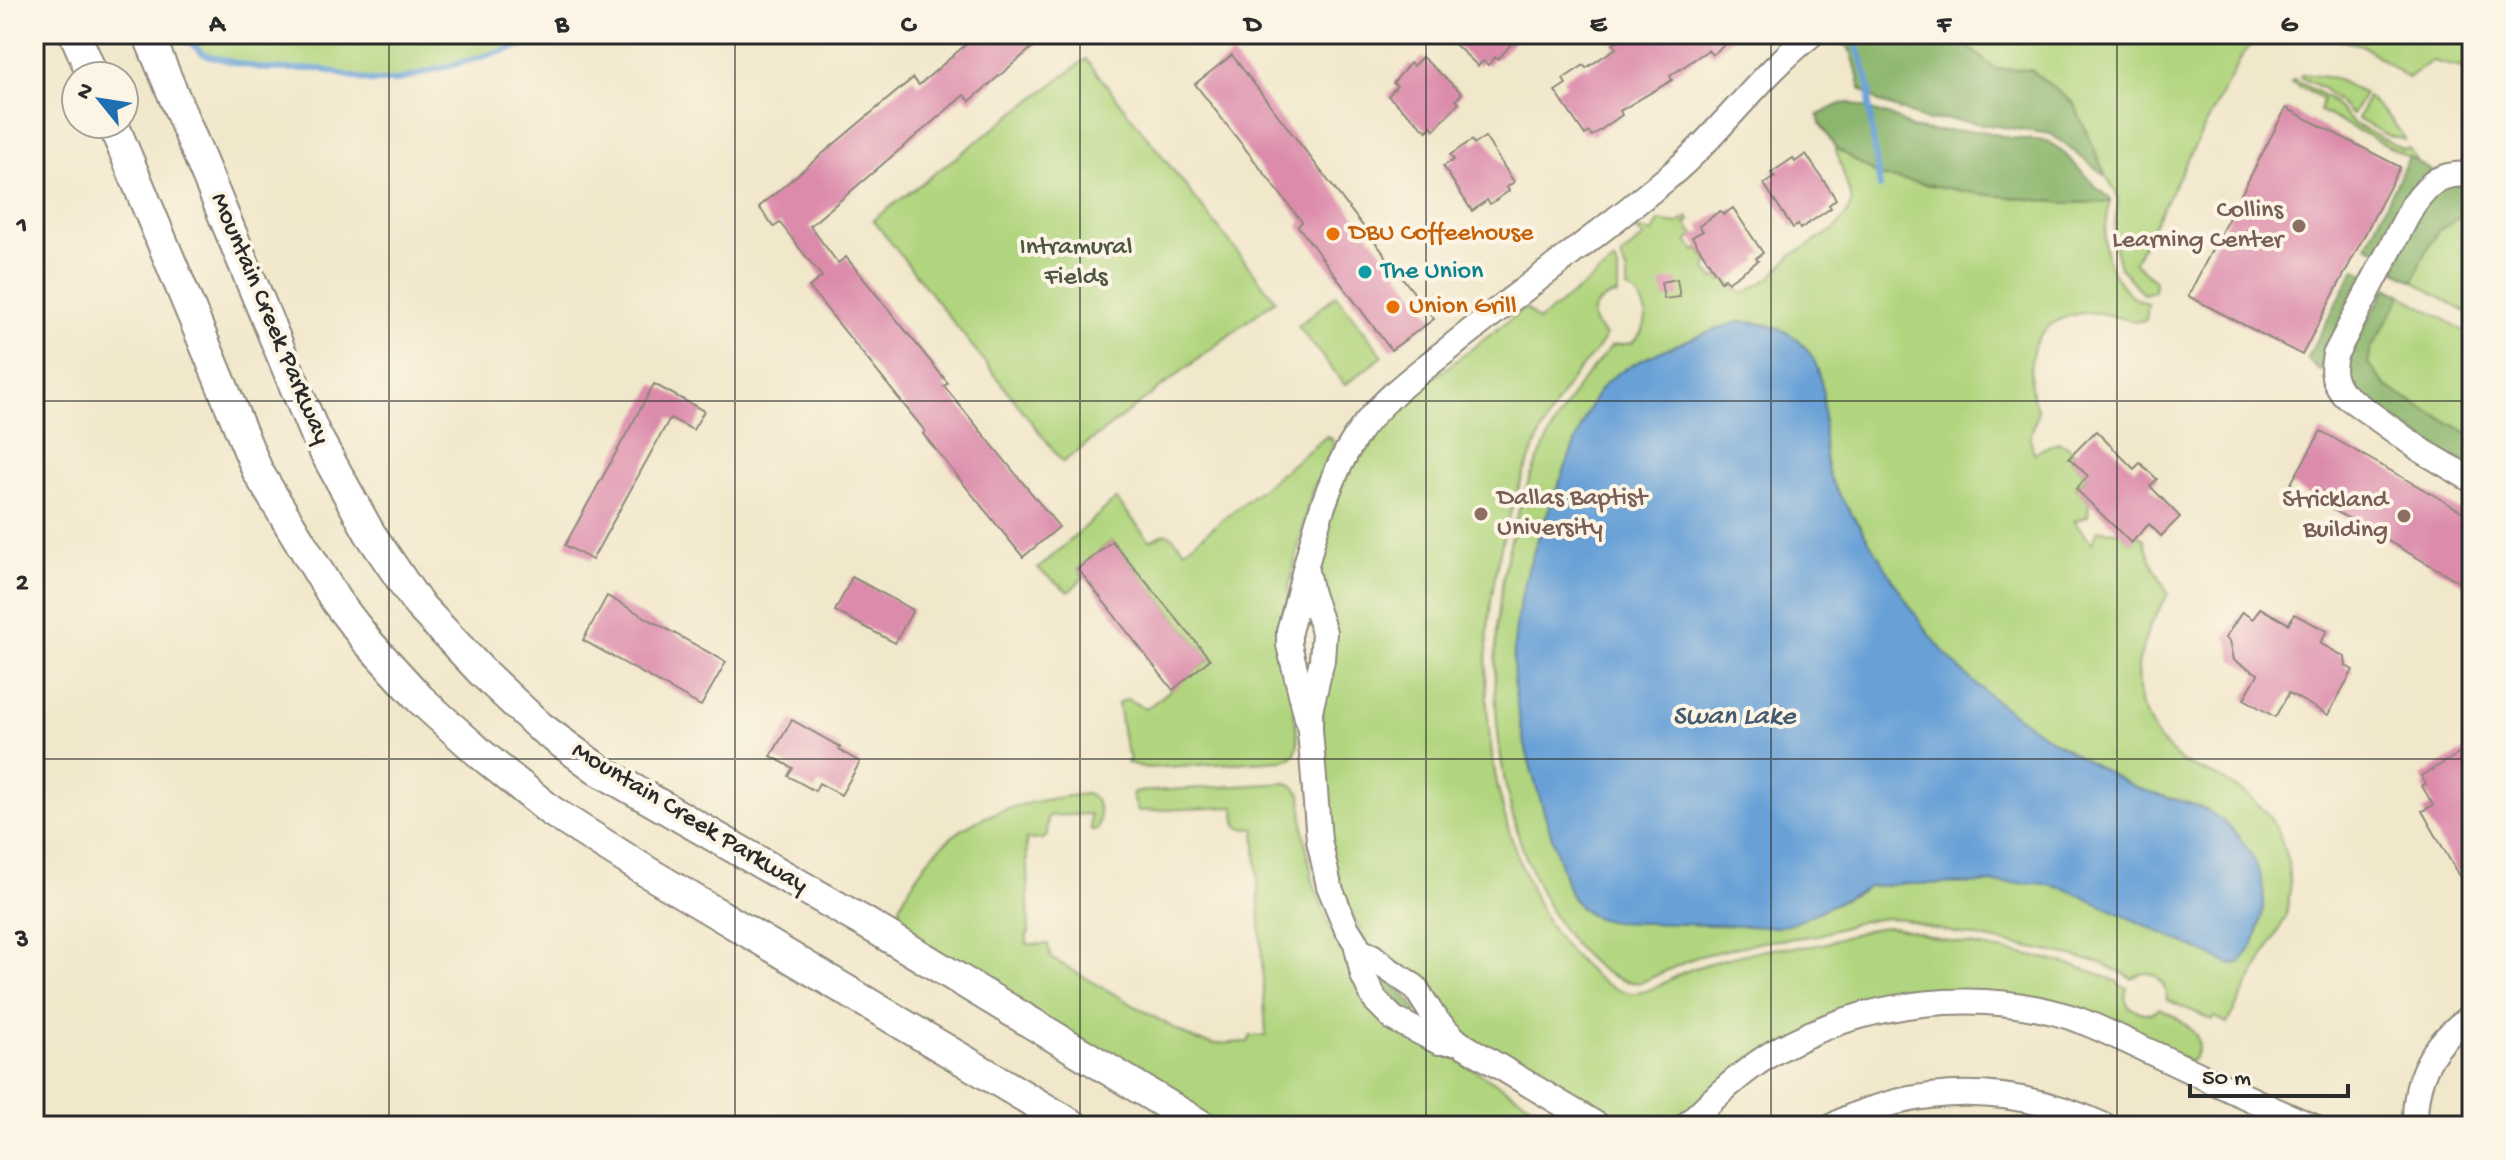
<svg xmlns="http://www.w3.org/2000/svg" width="2506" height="1160" viewBox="0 0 2506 1160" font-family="'Gochi Hand',sans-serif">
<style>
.green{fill:#b1d57e;stroke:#6e8054;stroke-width:2}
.forest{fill:#8cb66d;stroke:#5c704c;stroke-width:2}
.water{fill:#69a1d7;stroke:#4a6681;stroke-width:2}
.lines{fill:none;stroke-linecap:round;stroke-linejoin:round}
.stream{stroke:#69a1d7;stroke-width:6}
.building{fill:#dc8bab}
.minor-casing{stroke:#8e897b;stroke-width:28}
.major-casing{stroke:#8e897b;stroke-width:34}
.minor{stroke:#fff;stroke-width:24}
.major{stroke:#fff;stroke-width:30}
.grid{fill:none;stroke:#2b2b2b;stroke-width:2;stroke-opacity:0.55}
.education-dot{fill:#8d6e63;stroke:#fcf5e5;stroke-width:3}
.food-dot{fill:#e8710a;stroke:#fcf5e5;stroke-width:3}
.culture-dot{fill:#0f9aa8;stroke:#fcf5e5;stroke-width:3}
.labels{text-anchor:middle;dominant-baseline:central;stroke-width:8;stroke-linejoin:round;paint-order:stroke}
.education-label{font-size:26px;fill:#785e54;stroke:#fcf5e5;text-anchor:end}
.food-label{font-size:26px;fill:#c56008;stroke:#fcf5e5;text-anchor:start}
.park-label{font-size:26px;fill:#4c5640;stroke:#fcf5e5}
.culture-label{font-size:26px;fill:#0d838f;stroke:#fcf5e5;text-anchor:start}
.street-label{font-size:26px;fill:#2b2b2b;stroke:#fcf5e5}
.water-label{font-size:28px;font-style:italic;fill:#445a70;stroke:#fcf5e5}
.neatline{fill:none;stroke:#2b2b2b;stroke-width:3}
.grid-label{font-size:26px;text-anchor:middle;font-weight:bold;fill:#2b2b2b}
</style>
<rect width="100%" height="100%" fill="#fcf5e5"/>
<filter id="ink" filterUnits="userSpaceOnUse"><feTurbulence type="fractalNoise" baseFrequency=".0125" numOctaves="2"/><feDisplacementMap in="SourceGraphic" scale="16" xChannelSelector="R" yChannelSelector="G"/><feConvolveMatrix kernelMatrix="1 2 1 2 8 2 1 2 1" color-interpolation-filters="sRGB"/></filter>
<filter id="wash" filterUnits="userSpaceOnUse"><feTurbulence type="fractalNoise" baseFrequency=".006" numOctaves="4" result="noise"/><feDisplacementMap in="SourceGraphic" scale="32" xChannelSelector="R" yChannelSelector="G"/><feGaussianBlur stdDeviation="1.8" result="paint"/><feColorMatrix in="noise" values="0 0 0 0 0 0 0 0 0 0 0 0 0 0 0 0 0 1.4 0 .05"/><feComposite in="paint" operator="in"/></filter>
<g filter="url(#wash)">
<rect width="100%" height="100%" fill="#f1e7cb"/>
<g class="green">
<path d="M180,34H564L395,81H370L321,69H266L232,62L204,54Z"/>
<path d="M1953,34H2269L2258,39L2244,52L2134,262L2155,281L2154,291L2143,294L2120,267L2113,240L2118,201L2116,192L2106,176L2074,104L2031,70L1995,69Z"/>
<path d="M2314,34H2472V70L2432,61L2408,78L2362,45Z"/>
<path d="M1086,59L1275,300L1063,462L873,220Z"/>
<path d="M2303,74L2334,78L2364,94L2352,115L2324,89L2300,77Z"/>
<path d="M2294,80L2327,97L2354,124L2402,149L2409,148L2418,162L2320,111L2323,99L2291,83Z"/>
<path d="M2367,97L2391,119L2405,140L2388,136L2358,119Z"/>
<path d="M1835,147L1879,176L1981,194L2065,203L2110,202C2107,216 2104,231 2105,246C2107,268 2126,300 2148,303L2146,320C2129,324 2114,314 2098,313C2068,311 2036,325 2032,356C2029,374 2029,393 2038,410L2030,438L2034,453L2057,442L2066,445L2074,454L2070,458L2088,476L2075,487L2089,501L2088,516L2074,521L2092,543L2098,530L2119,531L2131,542L2138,535L2144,539C2145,552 2161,579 2168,594L2148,629L2138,665L2140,704L2158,739L2182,762L2220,778L2246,794L2267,813L2279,833L2288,862L2290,891L2286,917L2227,1023L2215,1017L2213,1020L2167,1000C2165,979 2153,965 2132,978L2101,963L2072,956L1931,928L1903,919L1887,918L1863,921L1818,935L1755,943L1696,957L1642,982C1607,986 1574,948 1557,921C1479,796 1478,596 1536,464C1549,435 1565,404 1584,379C1592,368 1602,358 1611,346L1632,343C1653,325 1649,303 1627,288V274L1621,257L1644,237L1633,228L1653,233L1659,221L1677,224L1688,217L1690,221L1686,224L1695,236L1687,241L1695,251L1699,249L1709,264L1705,268L1714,279L1718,277L1721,281L1725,278L1743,294L1771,277L1791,256L1835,229L1846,215L1852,201Z"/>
<path d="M2472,181V316L2395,270Z"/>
<path d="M1614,262L1618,270V295C1604,296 1586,309 1595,324C1598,328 1602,332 1605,336C1599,351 1585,362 1575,375C1561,394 1548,418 1538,440C1469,590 1467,768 1544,916C1558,943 1602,995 1636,993C1653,991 1668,980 1682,973C1695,967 1710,963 1724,959C1740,955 1756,952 1772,949C1789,947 1806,948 1822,944C1844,938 1866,928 1888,927C1907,927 1925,936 1943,940C2002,952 2063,957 2118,982L2119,985L2127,988L2125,998L2129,1007C2140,1013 2150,1017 2160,1008C2179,1020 2215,1036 2190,1062L2076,1011L1870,1004L1682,1113L1671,1126H1616L1459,1032L1367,943L1344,897L1330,851L1323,758L1318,571L1327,525L1343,484L1360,452L1373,434L1415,392L1524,309H1527L1538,321Z"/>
<path d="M2387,287L2472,335V473L2343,383Z"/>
<path d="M1336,295L1383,356L1345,385L1298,326Z"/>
<path d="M1327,436C1333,439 1334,442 1333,448L1312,491L1288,591L1292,696L1298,743L1295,754L1290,758L1284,760L1147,768L1127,763L1130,759L1124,742L1118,703L1127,699L1146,709L1210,659L1112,541L1078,569L1084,577L1069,592L1038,569L1116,499L1150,541L1165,533L1172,536L1185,550Z"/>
<path d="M1287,783L1294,786L1301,794L1304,834L1313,881L1326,918L1365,990L1435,1046L1567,1126H1214L902,929C894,911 903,899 912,884C950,816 1015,802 1086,794C1101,798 1102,818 1097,830H1091L1090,814L1048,816L1047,835L1043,839L1026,840L1029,933L1027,934V944H1048L1051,958L1195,1040L1213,1044L1248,1042L1251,1036H1266L1255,829C1234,829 1236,826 1235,807L1138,811L1132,795L1134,792Z"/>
</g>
<g class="forest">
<path d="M1843,34H1953L1995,69L2031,70L2074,104L2106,176L2051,134L1948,119L1928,121L1877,101L1861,89L1852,53L1839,37Z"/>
<path d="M1850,103L1896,118L1911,128L1929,131H1983L2010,138L2048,141L2064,153L2097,188L2110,199V202L2065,203L1981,194L1879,176L1835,147L1820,123L1818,115L1841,104Z"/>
<path d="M2409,157L2435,173L2383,254L2367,245Z"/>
<path d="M2472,181V210L2438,231L2421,260L2414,281L2395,270L2413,222L2435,186Z"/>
<path d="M2355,268L2371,278L2321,371L2307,359Z"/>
<path d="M2387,287L2402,295L2371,349L2368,364L2385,385L2408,400L2472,435V473L2343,383V365Z"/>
<path d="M1386,983C1402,985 1409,999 1417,1011L1411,1021L1403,1019L1382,989Z"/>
</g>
<path class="water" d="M1738,322C1766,321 1795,330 1811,355C1833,390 1817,436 1829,474C1836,494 1852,513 1863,531C1892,577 1918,626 1956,665C2004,714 2065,749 2125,782C2151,797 2184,798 2210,812C2236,827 2260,859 2263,890C2265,905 2260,929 2254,943C2251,950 2244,957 2240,963L2231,965L2066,889L2039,883L1901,884L1869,887L1799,921L1777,927L1612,922C1591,918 1579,911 1569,892C1550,826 1524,761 1515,693C1505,608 1541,530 1571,453C1581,430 1588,401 1606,383C1625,362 1709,331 1738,322Z"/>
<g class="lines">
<g class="stream">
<path d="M180,34L204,54L232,62L266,69H321L370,81H395L564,34"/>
<path d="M1856,34L1853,39L1863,61L1870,91L1869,108L1880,187"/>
</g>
</g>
<g id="blocks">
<g class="building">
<path d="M978,34H1048L970,101L964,95L810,226L838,263L846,257L948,383L944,386L1059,527L1023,557L923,434L925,431L809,287L822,277L780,223L774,227L759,207L913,78L919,85Z"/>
<path d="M1444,34H1506L1514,41L1498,59L1495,57L1488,65L1483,61L1478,66Z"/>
<path d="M1629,34H1738L1712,55L1708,50L1670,76L1672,80L1620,111L1622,115L1592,136L1589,132L1585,135L1555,91L1566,84L1563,79L1584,65L1586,68L1616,48L1613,44Z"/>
<path d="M1232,55L1434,319L1391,350L1298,226L1302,222L1195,84Z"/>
<path d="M1422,57L1462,93L1456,100L1459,103L1434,130L1432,126L1427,131L1388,96L1397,86L1393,83L1410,63L1413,66Z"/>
<path d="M2286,108L2400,167L2302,355L2188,296Z"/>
<path d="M1485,137L1514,182L1507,187L1509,191L1490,204L1487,200L1472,211L1443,166L1454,160L1450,155L1472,140L1474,144Z"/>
<path d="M1806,154L1836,199L1829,205L1831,208L1800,229L1798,225L1793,228L1764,184L1775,177L1771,173L1793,158L1795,162Z"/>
<path d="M1733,208L1763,253L1756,258L1758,261L1728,282L1725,278L1721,281L1692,237L1703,231L1699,226L1720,211L1723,215Z"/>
<path d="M1677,279L1680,297L1664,299L1661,282Z"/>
<path d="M654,384L704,411L693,430L670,418L592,560L565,545Z"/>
<path d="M2096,431L2134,469L2140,463L2157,479L2150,486L2180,517L2161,536L2149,524L2131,543L2076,489L2088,476L2069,458Z"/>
<path d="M2321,431L2472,517V589L2290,485Z"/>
<path d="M1112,541L1210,659L1173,690L1078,569Z"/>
<path d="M852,577L913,610L895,643L835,611Z"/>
<path d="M607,596L726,662L701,706L583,640Z"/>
<path d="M2260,608L2289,624L2294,614L2327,631L2320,643L2345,657L2346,666L2353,670L2328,715L2289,693L2275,717L2244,699L2258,674L2233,660L2229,641L2225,638L2242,612L2253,619Z"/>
<path d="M792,720L840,747L839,750L860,762L841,795L819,783L815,791L788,776L793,768L771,756Z"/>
<path d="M2472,746V869L2459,876L2422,811L2433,805L2422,786L2426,784L2421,776Z"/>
</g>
</g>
</g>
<g filter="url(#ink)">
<use href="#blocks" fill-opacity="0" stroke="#8e897b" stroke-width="2"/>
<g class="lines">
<g class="minor-casing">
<g id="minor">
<path d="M2472,175C2442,172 2430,181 2413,205L2335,355C2331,372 2333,380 2343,394L2421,450L2472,480"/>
<path d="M1307,575L1311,594L1324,632L1322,660L1310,711V730L1319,840L1329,886L1346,927L1356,943L1363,975L1375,1000L1394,1019L1439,1042H1458"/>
<path d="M1310,730L1289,645V631C1308,566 1317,496 1355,438C1379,401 1417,374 1451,347C1522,289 1596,237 1666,179C1719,135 1758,77 1812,34"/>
<path d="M1359,951L1372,956L1385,967L1415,987L1435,1019L1458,1042L1599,1126"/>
<path d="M1686,1126C1713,1098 1741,1072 1774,1052C1864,1000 1981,986 2079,1020C2102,1029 2124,1040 2146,1050C2201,1075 2256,1103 2312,1126"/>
<path d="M1833,1126C1852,1114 1874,1108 1896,1102C1968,1085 2038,1095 2105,1126"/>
<path d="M2415,1126C2414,1075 2432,1045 2472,1015"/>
</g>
</g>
<g class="major-casing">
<g id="major">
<path d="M75,34L93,76"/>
<path d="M148,34L314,432L369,532L418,604L482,672L539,726L599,770L876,929L1202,1126"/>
<path d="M113,124L258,472L336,601L367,641L420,699L482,755L551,811L649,873L1074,1126"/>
</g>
</g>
<use href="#minor" class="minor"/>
<use href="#major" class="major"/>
</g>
</g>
<path class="grid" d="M389,34V1126M735,34V1126M1080,34V1126M1426,34V1126M1771,34V1126M2117,34V1126M34,401H2472M34,759H2472"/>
<g class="education-dot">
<circle cx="2299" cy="226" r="8"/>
<circle cx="1481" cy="514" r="8"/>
<circle cx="2404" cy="516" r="8"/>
</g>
<g class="food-dot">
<circle cx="1333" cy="234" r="8"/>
<circle cx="1393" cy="307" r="8"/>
</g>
<circle class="culture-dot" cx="1365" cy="272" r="8"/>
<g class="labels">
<g class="education-label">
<text x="2283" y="211">Collins<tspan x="2283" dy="30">Learning Center</tspan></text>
<text x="1497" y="499" text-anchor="start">Dallas Baptist<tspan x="1497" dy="30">University</tspan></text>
<text x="2388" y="501">Strickland<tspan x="2388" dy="30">Building</tspan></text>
</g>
<g class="food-label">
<text x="1349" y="234">DBU Coffeehouse</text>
<text x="1409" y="307">Union Grill</text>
</g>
<g class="park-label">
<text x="1076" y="248">Intramural<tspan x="1076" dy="30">Fields</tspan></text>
</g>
<g class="culture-label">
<text x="1381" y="272">The Union</text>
</g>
<g class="street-label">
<text transform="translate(269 319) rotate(67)">Mountain Creek Parkway</text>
<text transform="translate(689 819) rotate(31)">Mountain Creek Parkway</text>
</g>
<g class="water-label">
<text x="1734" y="717">Swan Lake</text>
</g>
</g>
<rect width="2506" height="1160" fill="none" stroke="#fcf5e5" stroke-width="88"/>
<g transform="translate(100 100) rotate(300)"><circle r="38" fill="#fcf5e5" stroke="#a8a49b" stroke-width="2"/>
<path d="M0-6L14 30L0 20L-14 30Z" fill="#1f6fb2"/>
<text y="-12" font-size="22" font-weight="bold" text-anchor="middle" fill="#2b2b2b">N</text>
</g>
<path d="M2190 1084v12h158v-12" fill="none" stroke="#2b2b2b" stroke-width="4"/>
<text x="2202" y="1084" font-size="24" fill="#2b2b2b" stroke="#fcf5e5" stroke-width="6" paint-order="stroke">50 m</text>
<rect x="44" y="44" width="2418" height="1072" class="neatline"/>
<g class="grid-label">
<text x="217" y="31">A</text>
<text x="562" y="31">B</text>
<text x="908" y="31">C</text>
<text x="1253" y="31">D</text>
<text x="1598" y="31">E</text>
<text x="1944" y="31">F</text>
<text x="2289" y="31">G</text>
<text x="22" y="232">1</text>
<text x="22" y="589">2</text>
<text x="22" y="946">3</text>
</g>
</svg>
